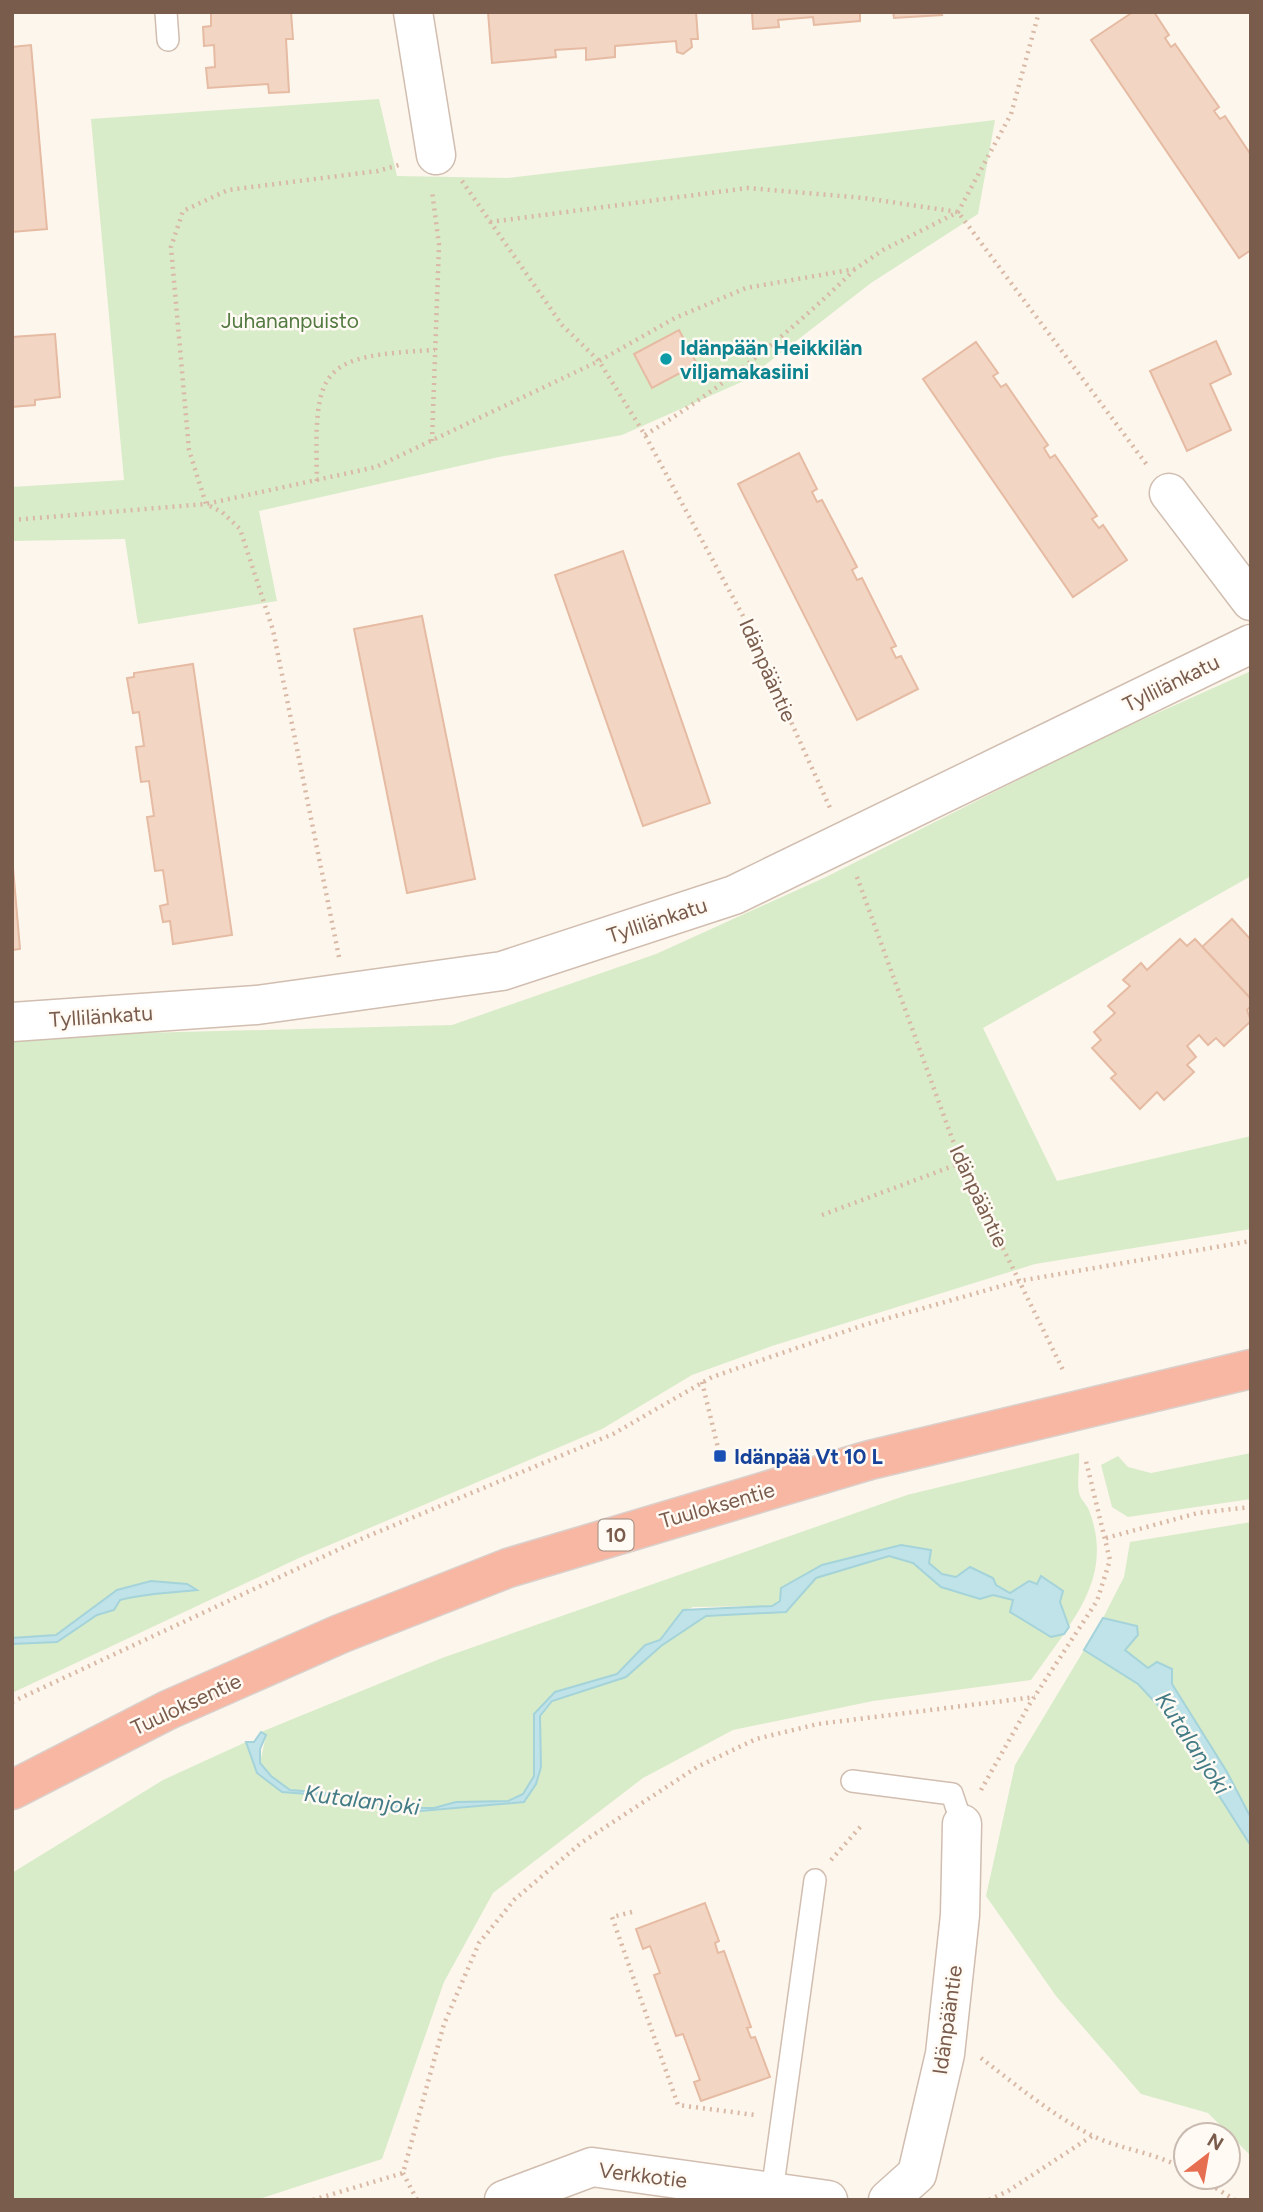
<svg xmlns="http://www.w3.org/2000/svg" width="1263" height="2212" viewBox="0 0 1263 2212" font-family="Figtree,sans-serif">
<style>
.green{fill:#d8ecc9}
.water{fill:#bfe3e8;stroke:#a5d3da;stroke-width:2}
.building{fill:#f3d5c3;stroke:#e6bba3;stroke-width:2}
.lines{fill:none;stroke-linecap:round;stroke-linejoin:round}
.lane-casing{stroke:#d1beb0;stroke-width:24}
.street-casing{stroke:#d1beb0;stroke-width:41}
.highway-casing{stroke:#dad1cd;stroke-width:41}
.path{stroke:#d9b8a5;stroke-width:4.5;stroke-dasharray:2 5;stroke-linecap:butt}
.lane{stroke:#fff;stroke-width:21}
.street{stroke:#fff;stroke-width:38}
.highway{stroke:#f7b7a3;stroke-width:38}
.culture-dot{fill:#0f9aa8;stroke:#fffaf3;stroke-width:2.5}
.transit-dot{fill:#1a4fb4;stroke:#fffaf3;stroke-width:2.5}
.labels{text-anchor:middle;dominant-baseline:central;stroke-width:5;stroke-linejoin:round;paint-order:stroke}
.shield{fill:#fffaf3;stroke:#a28b7f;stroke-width:2}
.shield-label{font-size:19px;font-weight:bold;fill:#7a5c4d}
.park-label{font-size:21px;fill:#537a41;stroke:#fffaf3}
.culture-label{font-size:21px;font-weight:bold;fill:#0d838f;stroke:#fffaf3;text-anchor:start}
.street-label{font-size:21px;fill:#7a5c4d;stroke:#fffaf3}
.transit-label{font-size:21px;font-weight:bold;fill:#164399;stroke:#fffaf3;text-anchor:start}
.water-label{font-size:23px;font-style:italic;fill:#437c86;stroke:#fffaf3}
</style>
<rect width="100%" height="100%" fill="#fdf6ec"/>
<g class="green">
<path d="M379,99L397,176L507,178L995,120L978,214L871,283L746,380L622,435L499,457L259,511L277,601L138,624L125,539L12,541V487L124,480L91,119Z"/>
<path d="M1251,671V876L983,1028L1057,1181L1251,1136V1229L1035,1264L772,1346L692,1375L602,1429L299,1558L12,1693V1042L66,1035L452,1025L656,954L828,876L1095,741Z"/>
<path d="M1079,1453C1080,1465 1076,1485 1080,1496C1082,1501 1087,1505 1089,1510C1106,1555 1094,1589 1069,1626L1060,1602L1041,1576L1037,1584L1019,1586L1011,1593L996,1585L993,1578L970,1567L956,1577L942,1574L929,1563V1555L901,1545L822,1565L781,1588L780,1601L772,1606L693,1607L683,1611L660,1640L645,1645L617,1674L555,1692L534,1714V1776L523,1794L508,1801L456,1802L434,1808H409L355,1795L290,1790L271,1776L260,1763L266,1735L261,1732L442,1658L907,1495Z"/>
<path d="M1251,1453V1499L1128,1517L1112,1507L1101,1465L1118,1456L1128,1467L1151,1473Z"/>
<path d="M1251,1522V1818L1227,1772L1157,1662L1148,1668L1125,1650L1138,1635L1103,1618L1124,1577L1130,1542Z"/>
<path d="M889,1556L913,1563L941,1587L980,1599L993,1595L1013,1600L1051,1637L1064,1634L1031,1680L873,1701L733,1730L643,1778L493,1893L444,1982L382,2159L256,2200H12V1873L163,1780L246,1742L257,1773L282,1792L345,1797L409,1812L524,1802L536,1784L541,1767L540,1716L552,1701L626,1677L661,1646L706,1616L786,1612L816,1578Z"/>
<path d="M1084,1650L1138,1684L1169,1717L1251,1846V2156L1208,2113L1141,2094L1056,1996L986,1896L1015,1765Z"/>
</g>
<g class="water">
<path d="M901,1545L931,1550L929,1563L942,1574L956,1577L970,1567L993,1578L996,1585L1010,1593L1029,1581L1037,1584L1041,1576L1063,1591L1060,1602L1069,1627L1064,1634L1051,1637L1010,1612L1013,1600L993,1595L980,1599L941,1587L913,1563L889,1556L816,1578L786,1612L706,1616L661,1646L626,1677L552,1701L540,1716L541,1767L536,1784L524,1802L409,1812L346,1797L282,1792L257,1773L246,1742H254L261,1732L266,1735L260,1749V1763L271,1776L290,1790L355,1795L409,1808H434L456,1802L508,1801L523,1794L534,1776V1714L555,1692L617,1674L645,1645L660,1640L683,1610L772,1606L780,1601L781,1588L822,1565Z"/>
<path d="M151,1581L187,1584L197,1590C172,1593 145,1593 120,1600L114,1610L97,1615L57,1642L12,1644V1638L56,1635L117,1590Z"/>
<path d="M1103,1618L1137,1626L1138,1635L1125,1650L1148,1668L1157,1662L1172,1669V1684L1227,1772L1251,1818V1846L1169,1717L1138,1684L1084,1650Z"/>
</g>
<g class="building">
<path d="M211,12H291L293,39H286L289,92L269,93L268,84L208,88L206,68L215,67L214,45L204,46L203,27L211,26Z"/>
<path d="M488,12H696L698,39H691L692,47L683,54L677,52L676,41L615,46V57L586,60V48L555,50L556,57L492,63Z"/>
<path d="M752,12H866L860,13V21L814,25L813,17L778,20L779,27L753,29Z"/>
<path d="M893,12H941L942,15L894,18Z"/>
<path d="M1133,12H1154L1169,35L1165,38L1171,47L1175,44L1219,107L1214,111L1220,119L1225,116L1251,155V250L1239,258L1091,40Z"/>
<path d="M31,45L47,229L12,232V47Z"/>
<path d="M679,330L697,364L652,388L634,354Z"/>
<path d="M55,334L60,397L35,400V405L12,407V337Z"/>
<path d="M1216,341L1231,374L1210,384L1231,430L1187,451L1150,371Z"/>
<path d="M976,342L998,373L993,376L1001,387L1006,384L1048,445L1044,448L1050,458L1055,455L1097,516L1092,519L1099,528L1103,525L1127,560L1073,597L923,379Z"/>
<path d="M799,453L817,489L812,492L817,502L822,500L857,567L852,570L857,580L862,578L896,646L891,648L896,658L901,656L918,689L857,720L738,484Z"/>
<path d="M623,551L710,803L643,826L555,575Z"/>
<path d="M422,616L475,879L407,893L354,629Z"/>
<path d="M193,664L232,935L173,944L170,921L163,922L160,906L168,904L163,870L155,871L147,817L154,816L149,781L141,782L136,747L144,746L139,712L133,713L127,678L134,677V673Z"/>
<path d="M12,856L20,949L12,950Z"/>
<path d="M1232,919L1251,940V999L1202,947Z"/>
<path d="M1180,939L1187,946L1195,939L1251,999V1006L1247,1010L1251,1021L1224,1046L1216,1038L1208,1045L1199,1035L1187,1046L1196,1057L1187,1065L1194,1072L1164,1100L1157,1092L1140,1109L1111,1078L1116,1074L1092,1048L1101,1040L1094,1032L1115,1013L1108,1006L1130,986L1123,980L1141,963L1147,970Z"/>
<path d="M705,1903L719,1941L715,1943L718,1953L724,1951L751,2027L747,2028L751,2038L755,2037L770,2077L701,2101L694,2082L700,2080L683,2034L676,2036L654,1975L660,1973L650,1946L643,1949L636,1929Z"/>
</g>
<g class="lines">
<g class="lane-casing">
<g id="lane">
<path d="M166,12L168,40"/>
<path d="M852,1781L952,1794L962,1824"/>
<path d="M772,2192L815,1880"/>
</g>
</g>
<g class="street-casing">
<g id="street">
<path d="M413,12L436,155"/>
<path d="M1169,493L1251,601"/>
<path d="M12,1022L257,1005L502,971L734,895L1251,644"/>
<path d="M504,2200L592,2167L828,2200"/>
<path d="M888,2200L917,2174L945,2054L960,1915L962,1824"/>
</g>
</g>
<g class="highway-casing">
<path id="highway" d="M12,1790L168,1710L340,1634L508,1568L870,1460L1251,1369"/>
</g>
<g class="path">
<path d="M462,181L562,325L599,361L645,435L743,616L831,810"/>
<path d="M490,222L748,188L864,198L958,212L1147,465"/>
<path d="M645,435C722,388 790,333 854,270"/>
<path d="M432,441L439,245L432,191"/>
<path d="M317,481C314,367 319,356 435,350"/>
<path d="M12,520L206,504L376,467L599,361L675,318L746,288L855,269L883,250L958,212L1011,114L1039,12"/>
<path d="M857,877L961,1163L1063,1370"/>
<path d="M339,957L273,630L240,529L222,512L206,504L189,450L171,247L183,211L228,190L378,171L402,164"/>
<path d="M822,1215L961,1163"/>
<path d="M702,1382L720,1456"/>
<path d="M1106,1538L1198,1513L1251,1507"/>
<path d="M12,1702L361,1539L613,1434L712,1377L864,1325L1019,1281L1251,1241"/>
<path d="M981,1790L1029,1705L1097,1601L1110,1560L1085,1457"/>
<path d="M831,1860L862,1825"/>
<path d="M632,1912L612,1917L678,2105L755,2115"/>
<path d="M981,2058C1016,2085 1051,2114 1091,2135C1121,2150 1155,2152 1186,2170"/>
<path d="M403,2173L417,2200"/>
<path d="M1198,2177L1235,2200"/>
<path d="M313,2200L403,2173L444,2024L479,1943L515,1899L581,1843L697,1767L756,1739L818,1724L1035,1697"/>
<path d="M989,2200L1008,2191L1092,2136"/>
</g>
<use href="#lane" class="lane"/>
<use href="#street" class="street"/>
<use href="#highway" class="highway"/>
</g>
<circle class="culture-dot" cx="666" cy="359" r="7"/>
<rect class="transit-dot" x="713" y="1449" width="14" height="14" rx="3.5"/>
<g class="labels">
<rect class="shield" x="598.5" y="1519.5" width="35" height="31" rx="5"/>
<g class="shield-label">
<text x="616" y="1535">10</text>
</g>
<g class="park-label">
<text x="290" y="320">Juhananpuisto</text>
</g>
<g class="culture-label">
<text x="680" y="347">Idänpään Heikkilän<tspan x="680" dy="24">viljamakasiini</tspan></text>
</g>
<g class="street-label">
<text transform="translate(768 670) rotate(66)">Idänpääntie</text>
<text transform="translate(1171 683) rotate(-26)">Tyllilänkatu</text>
<text transform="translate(657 920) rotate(-18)">Tyllilänkatu</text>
<text transform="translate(101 1016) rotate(-4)">Tyllilänkatu</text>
<text transform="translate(979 1196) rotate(65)">Idänpääntie</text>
<text transform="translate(717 1505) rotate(-16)">Tuuloksentie</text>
<text transform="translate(186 1704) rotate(-25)">Tuuloksentie</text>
<text transform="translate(947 2020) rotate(-82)">Idänpääntie</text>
<text transform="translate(643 2175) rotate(7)">Verkkotie</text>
</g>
<g class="transit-label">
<text x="734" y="1456">Idänpää Vt 10 L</text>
</g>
<g class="water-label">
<text transform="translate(1193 1743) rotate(57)">Kutalanjoki</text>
<text transform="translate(362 1800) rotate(7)">Kutalanjoki</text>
</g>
</g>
<rect width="1263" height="2212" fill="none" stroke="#7a5c4d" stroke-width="28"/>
<g transform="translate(1207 2156) rotate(31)"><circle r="33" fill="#fffaf3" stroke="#cabbb1" stroke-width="2"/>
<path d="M0-5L12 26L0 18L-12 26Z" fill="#e76f51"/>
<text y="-10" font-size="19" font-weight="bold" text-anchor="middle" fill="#7a5c4d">N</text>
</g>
</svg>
